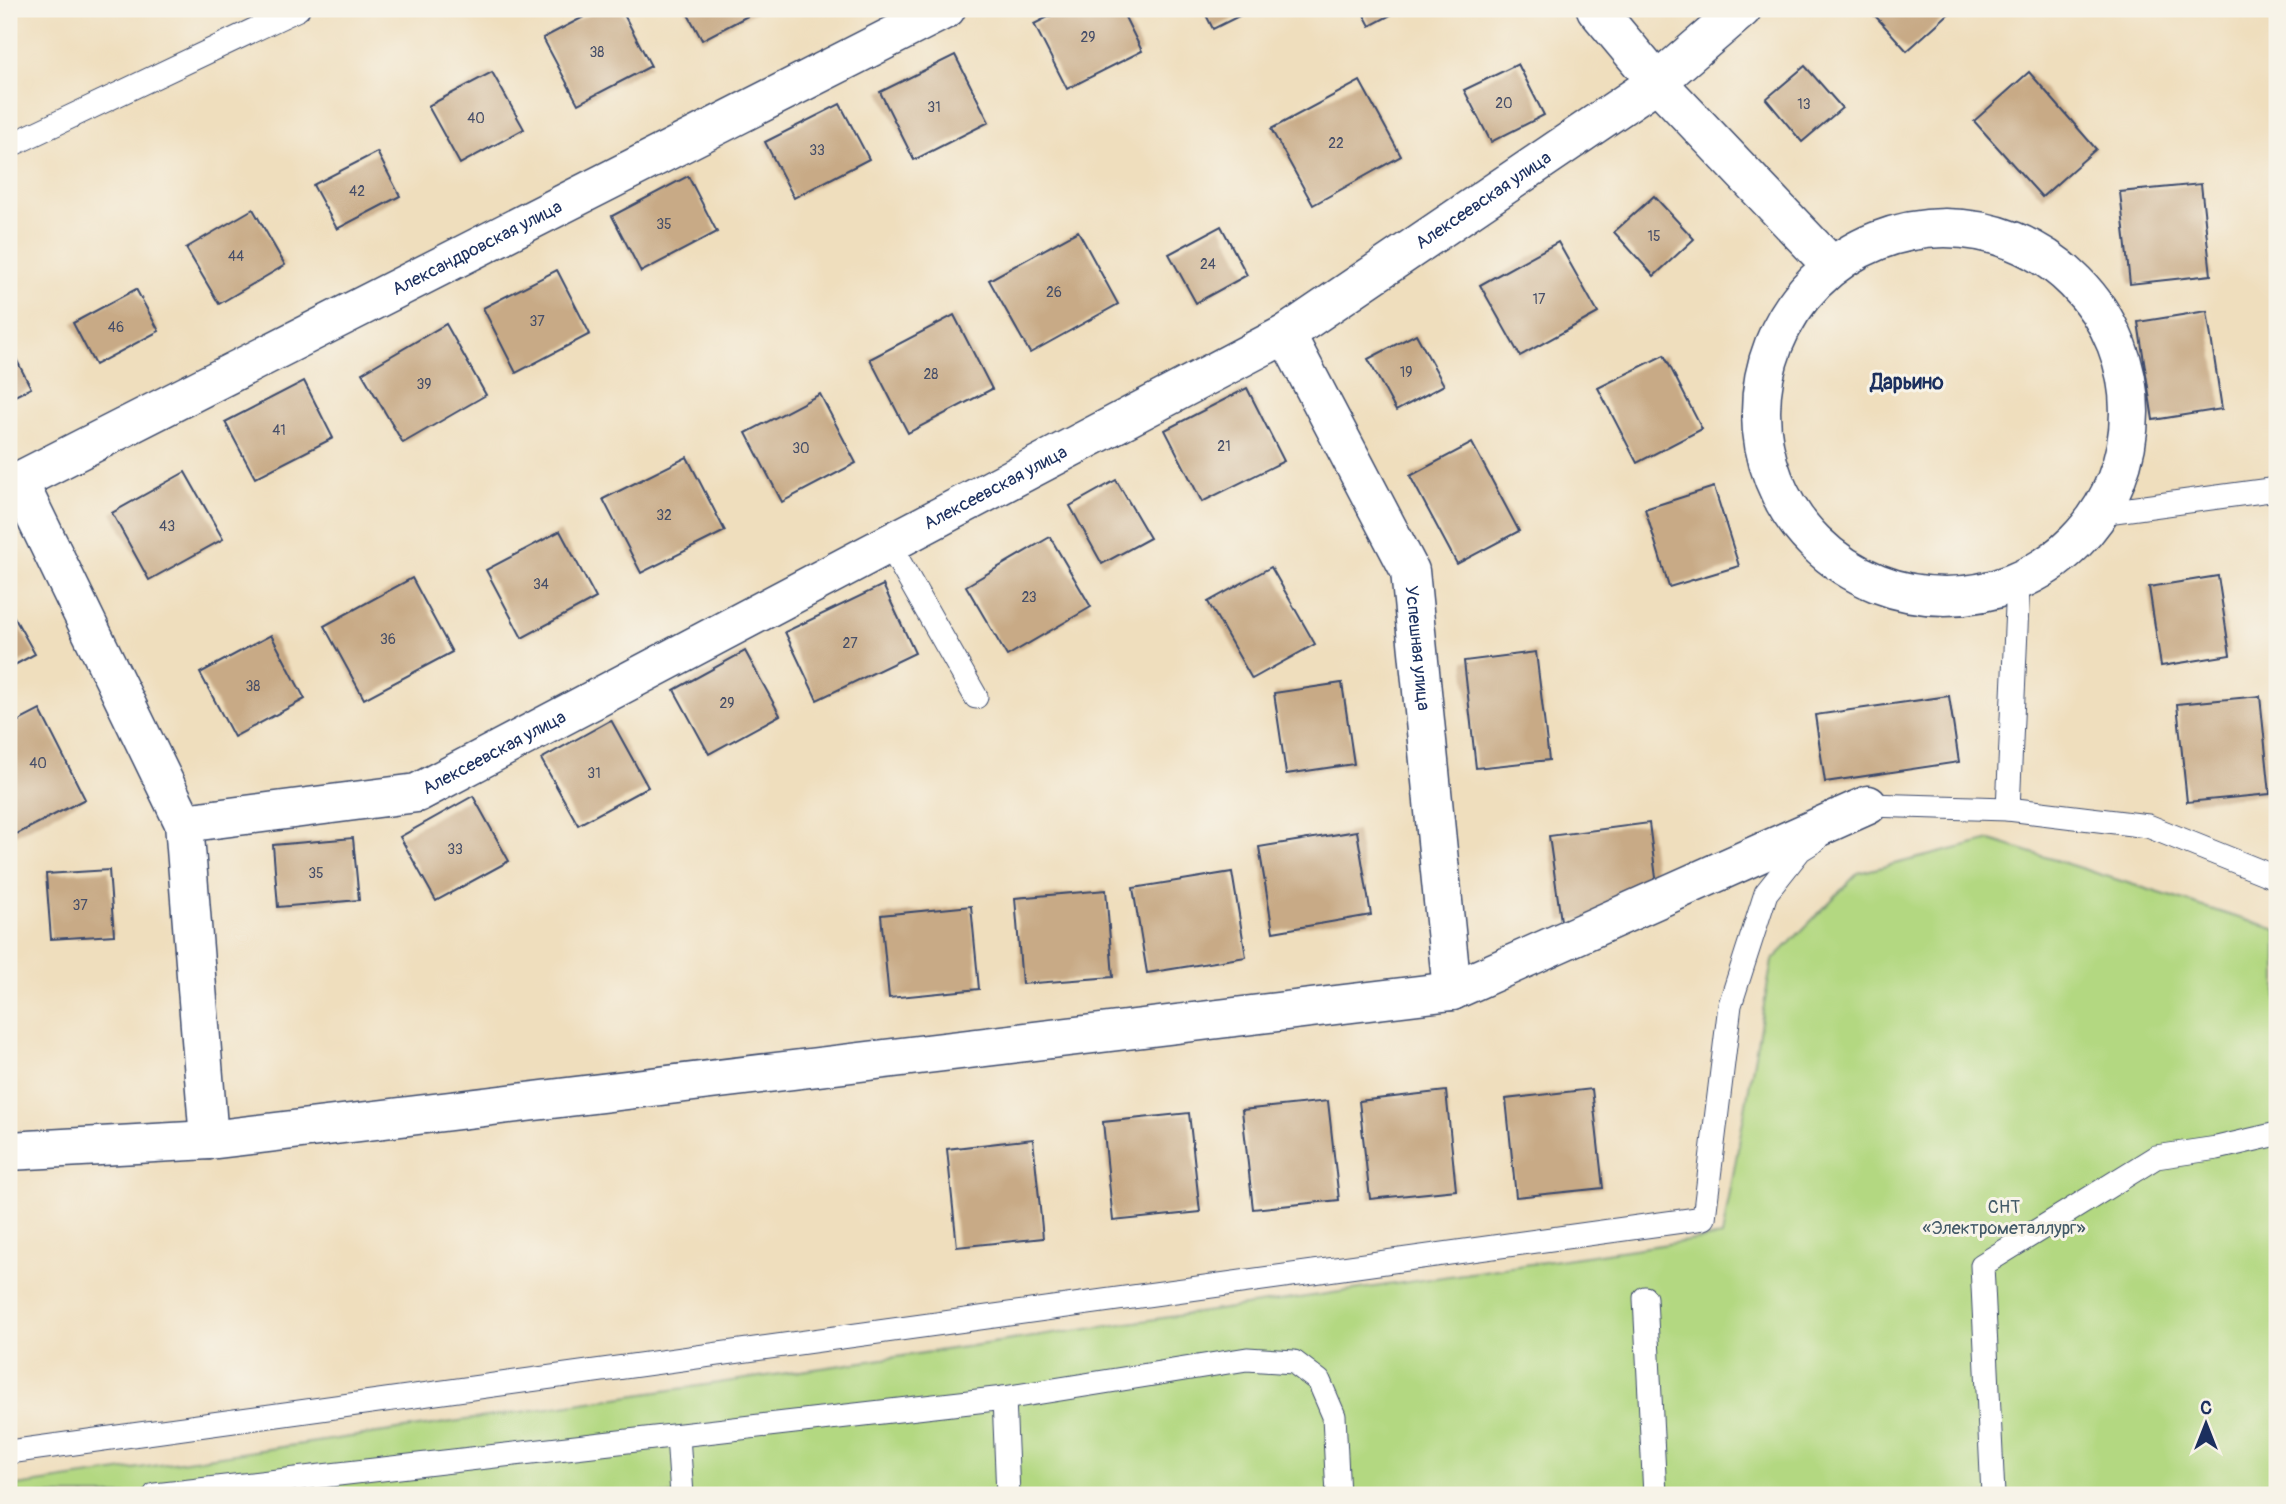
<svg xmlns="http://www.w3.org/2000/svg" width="2286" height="1504" viewBox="0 0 2286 1504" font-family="Pangolin,sans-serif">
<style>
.green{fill:#b3d881;stroke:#678470;stroke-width:2}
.building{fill:#c8aa86}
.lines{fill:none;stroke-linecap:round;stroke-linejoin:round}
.service-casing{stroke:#3b496c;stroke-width:25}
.minor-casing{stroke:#3b496c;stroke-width:41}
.service{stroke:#fff;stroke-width:23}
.minor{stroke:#fff;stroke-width:38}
.labels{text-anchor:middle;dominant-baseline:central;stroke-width:6;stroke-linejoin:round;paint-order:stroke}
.number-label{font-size:14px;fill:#464e68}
.street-label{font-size:18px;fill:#1b2f5e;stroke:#f7f3e8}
.park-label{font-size:18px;fill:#415967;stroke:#f7f3e8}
.quarter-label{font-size:21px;font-weight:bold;fill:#1b2f5e;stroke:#f7f3e8}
</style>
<rect width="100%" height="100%" fill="#f7f3e8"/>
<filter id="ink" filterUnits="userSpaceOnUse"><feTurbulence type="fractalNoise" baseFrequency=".0143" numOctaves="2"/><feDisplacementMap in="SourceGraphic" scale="14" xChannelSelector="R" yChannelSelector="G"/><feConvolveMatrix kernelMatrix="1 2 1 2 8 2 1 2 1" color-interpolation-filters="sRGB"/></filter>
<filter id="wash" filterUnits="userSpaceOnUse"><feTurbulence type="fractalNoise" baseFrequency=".00686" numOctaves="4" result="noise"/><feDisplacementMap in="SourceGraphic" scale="28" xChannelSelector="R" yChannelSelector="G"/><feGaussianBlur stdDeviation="1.57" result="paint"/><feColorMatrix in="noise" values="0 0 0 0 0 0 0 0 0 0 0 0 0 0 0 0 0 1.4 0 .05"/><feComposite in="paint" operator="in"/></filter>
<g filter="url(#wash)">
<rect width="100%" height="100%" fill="#efdebd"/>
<path class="green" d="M1991,840L2277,930V1495H9V1487L1722,1236L1772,961L1858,873Z"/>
<g id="blocks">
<g class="building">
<path d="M599,9H621L651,66L578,104L543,38Z"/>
<path d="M685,9H761L702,40Z"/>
<path d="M1064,9H1121L1142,51L1067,89L1034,24Z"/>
<path d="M1203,9H1253L1213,29Z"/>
<path d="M1361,9H1402L1370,26Z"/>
<path d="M1869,9H1954L1907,51Z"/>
<path d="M955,55L989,122L914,160L880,92Z"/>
<path d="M1518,64L1544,115L1491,142L1464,90Z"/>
<path d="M1805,66L1842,108L1802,142L1766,99Z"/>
<path d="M492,72L524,129L460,164L428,106Z"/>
<path d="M2029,72L2096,149L2042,197L1974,121Z"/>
<path d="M1360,81L1401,156L1313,205L1271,129Z"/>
<path d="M840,104L869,159L794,198L765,142Z"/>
<path d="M377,152L400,196L337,229L313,185Z"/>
<path d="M688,176L717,232L641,272L612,216Z"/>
<path d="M2201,184L2211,275L2130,284L2120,192Z"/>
<path d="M1654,196L1694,239L1654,276L1614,232Z"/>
<path d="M253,209L285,265L219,304L186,248Z"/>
<path d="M1221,226L1247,275L1196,303L1169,254Z"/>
<path d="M1078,231L1118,304L1030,353L989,280Z"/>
<path d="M1558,242L1598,313L1520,356L1480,285Z"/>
<path d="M557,270L590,334L516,373L483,308Z"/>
<path d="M136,289L159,331L95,365L73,323Z"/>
<path d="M2207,311L2222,409L2153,420L2138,322Z"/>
<path d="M954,315L992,389L908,433L870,359Z"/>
<path d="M446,324L486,395L403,443L362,373Z"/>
<path d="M1416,334L1444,385L1396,411L1368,359Z"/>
<path d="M9,345L31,388L9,399Z"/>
<path d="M1664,355L1702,429L1637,463L1598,388Z"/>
<path d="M304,381L333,438L255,478L225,422Z"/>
<path d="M1247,388L1284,461L1202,502L1165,430Z"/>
<path d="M820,394L856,463L782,502L746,433Z"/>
<path d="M1472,443L1519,531L1457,564L1410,476Z"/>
<path d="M687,457L725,531L641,573L603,499Z"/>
<path d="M185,472L223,539L149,580L112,513Z"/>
<path d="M1116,480L1150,538L1102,564L1070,506Z"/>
<path d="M1714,487L1739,566L1669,587L1645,509Z"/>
<path d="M560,531L596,598L522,638L486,570Z"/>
<path d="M1050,537L1091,607L1007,656L966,586Z"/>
<path d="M1271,567L1315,644L1252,679L1208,602Z"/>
<path d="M2218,576L2230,655L2161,666L2149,587Z"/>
<path d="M412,578L452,652L364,699L324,626Z"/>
<path d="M883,585L915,653L817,700L785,632Z"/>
<path d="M9,608L35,654L9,668Z"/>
<path d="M271,635L305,699L234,737L200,673Z"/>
<path d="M745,651L780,715L709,754L674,690Z"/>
<path d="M1536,652L1549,760L1476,768L1464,661Z"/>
<path d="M1342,683L1354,764L1286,774L1274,693Z"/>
<path d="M1949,696L1959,762L1825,782L1815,715Z"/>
<path d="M2260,696L2270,794L2187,802L2177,704Z"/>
<path d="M40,710L85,799L11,837L9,832V726Z"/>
<path d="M611,720L648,787L578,825L541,759Z"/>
<path d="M473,796L509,861L436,901L400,837Z"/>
<path d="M1649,823L1660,909L1561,921L1549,836Z"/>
<path d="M1357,831L1371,915L1273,932L1259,847Z"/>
<path d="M353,838L359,900L278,907L273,845Z"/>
<path d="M109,870L114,935L51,939L46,874Z"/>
<path d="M1232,872L1246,957L1147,973L1133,888Z"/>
<path d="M1106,890L1113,977L1022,984L1015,898Z"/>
<path d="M971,906L979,989L889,998L881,915Z"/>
<path d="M1592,1089L1603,1188L1516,1197L1506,1099Z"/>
<path d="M1446,1091L1456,1190L1370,1199L1359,1101Z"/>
<path d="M1328,1101L1339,1200L1253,1209L1242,1110Z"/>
<path d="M1189,1113L1200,1212L1113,1221L1103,1122Z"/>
<path d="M1033,1139L1043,1238L957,1247L947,1149Z"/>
</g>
</g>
</g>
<g filter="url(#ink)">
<use href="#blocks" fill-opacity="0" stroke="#3b496c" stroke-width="2"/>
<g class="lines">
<g class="service-casing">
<g id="service">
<path d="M9,146L298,9"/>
<path d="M2100,513L2277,489"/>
<path d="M889,544L976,697"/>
<path d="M2008,809L2018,584"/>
<path d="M1859,811L1868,805L2008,809L2148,826L2277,878"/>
<path d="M1645,1298L1655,1495"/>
<path d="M1004,1398L1008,1495"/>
<path d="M678,1436L682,1495"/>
<path d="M9,1452L1704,1218L1730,1005L1766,893L1800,850L1816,840"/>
<path d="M155,1495L1004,1398L1247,1359L1294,1362L1319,1381L1334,1416L1338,1495"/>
<path d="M1993,1495L1982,1265L2156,1157L2217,1148L2277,1134"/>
</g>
</g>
<g class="minor-casing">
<g id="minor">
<path d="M1596,9L1657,82L1830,264"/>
<circle cx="1945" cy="412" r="184"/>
<path id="s1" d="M1286,334L1410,571L1452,991"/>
<path d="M18,481L184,823L209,1140"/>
<path id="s2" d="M9,486L946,9"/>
<path id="s3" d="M184,823L417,793L1286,334L1657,82L1742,9"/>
<path d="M9,1151L209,1140L1452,991L1868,805"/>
</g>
</g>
<use href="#service" class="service"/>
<use href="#minor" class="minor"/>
</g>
</g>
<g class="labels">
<g class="number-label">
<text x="1088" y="37">29</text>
<text x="597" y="52">38</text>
<text x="1504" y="103">20</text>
<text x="1804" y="104">13</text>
<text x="934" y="107">31</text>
<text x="476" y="118">40</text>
<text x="1336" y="143">22</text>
<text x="817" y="150">33</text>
<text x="357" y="191">42</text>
<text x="664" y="224">35</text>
<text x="1654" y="236">15</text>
<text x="236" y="256">44</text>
<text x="1208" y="264">24</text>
<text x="1054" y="292">26</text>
<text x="1539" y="299">17</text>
<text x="537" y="321">37</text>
<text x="116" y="327">46</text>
<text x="1406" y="372">19</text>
<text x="931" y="374">28</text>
<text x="424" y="384">39</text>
<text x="279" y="430">41</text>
<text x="1224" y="446">21</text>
<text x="801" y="448">30</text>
<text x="664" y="515">32</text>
<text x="167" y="526">43</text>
<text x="541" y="584">34</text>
<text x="1029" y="597">23</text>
<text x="388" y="639">36</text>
<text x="850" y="643">27</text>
<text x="253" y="686">38</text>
<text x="727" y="703">29</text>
<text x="38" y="763">40</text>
<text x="594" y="773">31</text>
<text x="455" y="849">33</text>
<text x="316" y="873">35</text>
<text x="80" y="905">37</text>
</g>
<g class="street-label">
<text stroke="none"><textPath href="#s3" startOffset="1456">Алексеевская улица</textPath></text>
<text stroke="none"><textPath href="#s2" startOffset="525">Александровская улица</textPath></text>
<text stroke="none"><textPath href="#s3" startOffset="889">Алексеевская улица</textPath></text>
<text stroke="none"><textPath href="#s1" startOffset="345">Успешная улица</textPath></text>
<text stroke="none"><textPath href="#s3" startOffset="322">Алексеевская улица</textPath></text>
</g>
<g class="park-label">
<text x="2004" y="1207">СНТ<tspan x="2004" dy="21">«Электрометаллург»</tspan></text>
</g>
<g class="quarter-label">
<text x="1907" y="382">Дарьино</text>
</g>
</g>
<rect width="2286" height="1504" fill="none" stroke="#f7f3e8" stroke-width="35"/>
<g transform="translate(2206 1424)" stroke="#f7f3e8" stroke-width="5" paint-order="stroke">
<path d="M0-5L12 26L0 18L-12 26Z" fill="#1b2f5e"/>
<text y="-10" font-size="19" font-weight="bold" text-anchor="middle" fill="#1b2f5e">С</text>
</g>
</svg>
